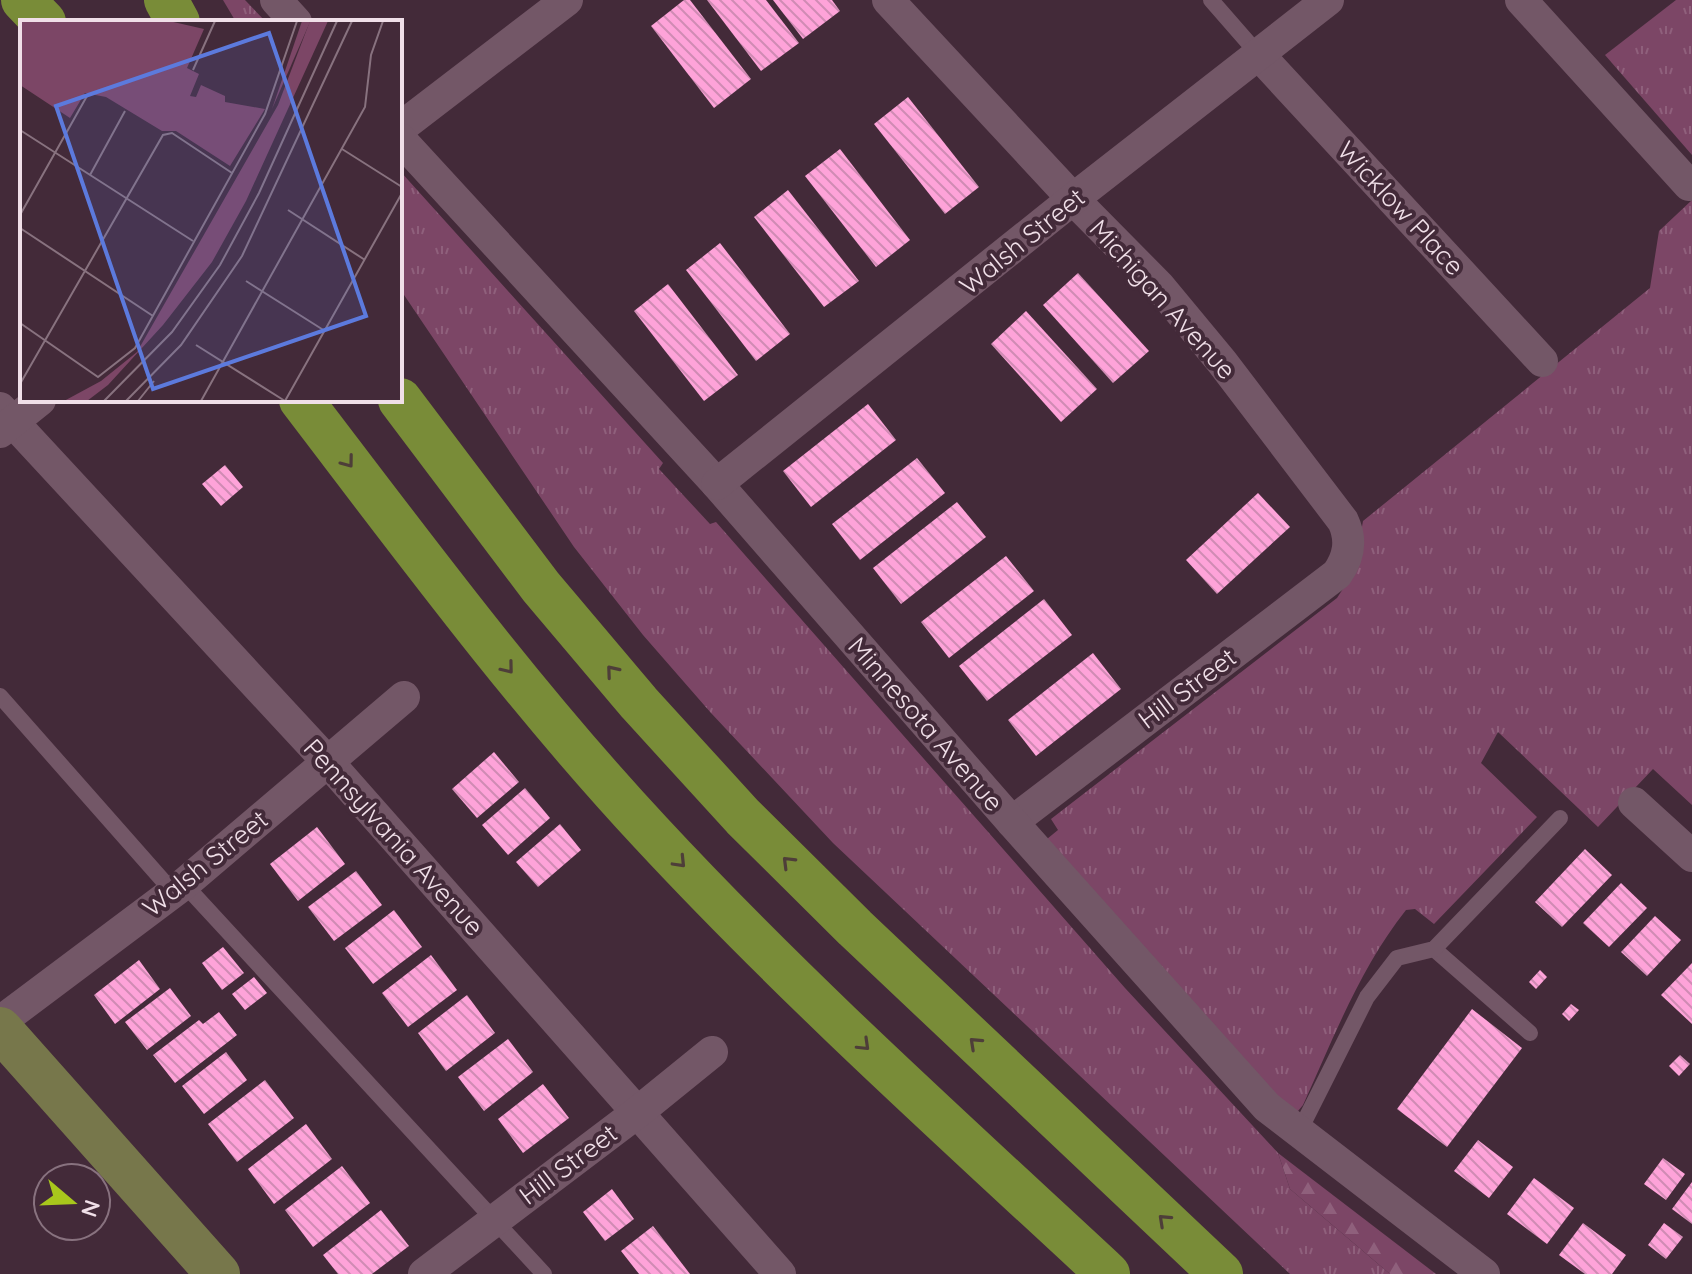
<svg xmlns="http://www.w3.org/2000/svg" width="1692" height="1274" viewBox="0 0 1692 1274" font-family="Quicksand,sans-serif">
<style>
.grass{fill:url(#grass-tufts)}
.forest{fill:url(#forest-firs)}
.building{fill:url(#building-back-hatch)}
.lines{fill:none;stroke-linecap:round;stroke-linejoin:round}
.lane{stroke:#735767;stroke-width:16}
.street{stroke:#735767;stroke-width:32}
.primary{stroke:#77774b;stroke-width:44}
.highway{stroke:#798c38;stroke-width:44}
.oneway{stroke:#4e3e39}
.labels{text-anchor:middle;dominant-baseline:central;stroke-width:8;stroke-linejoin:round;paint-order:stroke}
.street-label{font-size:26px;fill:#f0dfe8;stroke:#432a39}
.inset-road{fill:none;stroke:#88727f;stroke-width:2}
.view{fill:#5c7add;fill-opacity:0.15;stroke:#5c7add;stroke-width:4}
.inset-edge{fill:none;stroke:#f0dfe8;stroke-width:4}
</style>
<defs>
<pattern id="grass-tufts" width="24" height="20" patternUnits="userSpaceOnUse" patternTransform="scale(2)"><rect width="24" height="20" fill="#7c4666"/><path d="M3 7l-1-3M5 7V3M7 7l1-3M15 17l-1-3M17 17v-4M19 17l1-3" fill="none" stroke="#8f607c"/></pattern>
<pattern id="forest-firs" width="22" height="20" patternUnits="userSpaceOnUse" patternTransform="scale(2)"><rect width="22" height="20" fill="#7c4666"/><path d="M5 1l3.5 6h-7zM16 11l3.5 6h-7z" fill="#8f607c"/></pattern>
<pattern id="building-back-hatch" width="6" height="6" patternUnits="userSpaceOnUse" patternTransform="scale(2)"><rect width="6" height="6" fill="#fea3d9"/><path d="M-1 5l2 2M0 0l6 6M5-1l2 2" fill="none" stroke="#d08bb4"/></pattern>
</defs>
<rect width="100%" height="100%" fill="#432a39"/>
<g class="grass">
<path d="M223,0H245L266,22H236Z"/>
<path d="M1676,0H1692V155L1605,55Z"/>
<path d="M400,171L663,463L659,469L710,524L716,522L1125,988L1278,1153L1290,1189L1390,1274H1290L833,843L711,713L643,635L574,547L400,289Z"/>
<path d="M1692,200V805L1653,769L1598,827L1498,732L1481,763L1537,817L1434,924L1415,909L1406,910C1360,968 1333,1039 1303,1105L1298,1111L1292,1113L1047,839L1058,830L1051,819L1337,598L1354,572L1363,521L1650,288L1659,231Z"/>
</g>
<path class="forest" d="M1278,1153L1436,1274H1390L1290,1189Z"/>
<g class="building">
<path d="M684,0H690L751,79L714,108L651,26Z"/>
<path d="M707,0H766L799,43L761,71Z"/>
<path d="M773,0H832L840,11L803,39Z"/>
<path d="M908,97L979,187L945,214L874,124Z"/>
<path d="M840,149L910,240L876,267L805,176Z"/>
<path d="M788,190L859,281L824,307L754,217Z"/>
<path d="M720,243L790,334L756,361L686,270Z"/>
<path d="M1078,273L1149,351L1113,383L1043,305Z"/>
<path d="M668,284L738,375L704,401L634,311Z"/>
<path d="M1026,311L1097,389L1061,422L991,344Z"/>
<path d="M868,404L896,440L811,507L783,471Z"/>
<path d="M917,458L945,493L860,560L832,524Z"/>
<path d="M225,465L243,487L221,506L202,484Z"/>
<path d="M1258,493L1290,527L1217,594L1186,560Z"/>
<path d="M957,502L986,537L901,604L873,568Z"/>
<path d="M1006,556L1034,591L949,658L921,622Z"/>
<path d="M1044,599L1072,635L987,701L959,666Z"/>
<path d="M1093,653L1121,689L1036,756L1008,720Z"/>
<path d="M494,752L519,782L477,818L452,789Z"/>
<path d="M525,788L550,818L508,855L482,825Z"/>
<path d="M560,824L581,850L538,887L516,862Z"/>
<path d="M317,827L345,864L298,901L270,864Z"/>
<path d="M1585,849L1612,875L1562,927L1535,902Z"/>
<path d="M356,871L382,905L334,941L308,907Z"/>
<path d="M1621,883L1647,908L1609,947L1583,923Z"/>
<path d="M394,910L422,947L373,984L345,948Z"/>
<path d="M1655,916L1681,940L1647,976L1621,952Z"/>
<path d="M223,947L244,973L222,990L202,963Z"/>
<path d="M431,955L457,990L408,1027L382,993Z"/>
<path d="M139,960L160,989L115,1024L94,995Z"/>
<path d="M1692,963V1024L1661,995Z"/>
<path d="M1540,970L1547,977L1536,989L1529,982Z"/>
<path d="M254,977L267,993L245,1010L232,994Z"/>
<path d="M170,988L191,1016L147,1050L125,1022Z"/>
<path d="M467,995L495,1033L446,1071L418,1033Z"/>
<path d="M1571,1004L1579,1010L1569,1021L1562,1014Z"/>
<path d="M1472,1009L1522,1048L1447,1147L1397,1109Z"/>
<path d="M219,1012L237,1035L175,1083L153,1055L199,1020L203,1024Z"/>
<path d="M508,1039L533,1072L484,1111L458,1077Z"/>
<path d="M226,1052L247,1080L204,1114L182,1086Z"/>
<path d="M1680,1055L1690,1064L1679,1076L1669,1066Z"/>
<path d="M265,1080L294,1118L237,1162L208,1124Z"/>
<path d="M543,1084L569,1118L523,1153L498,1119Z"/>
<path d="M306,1124L332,1159L274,1204L248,1169Z"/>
<path d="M1478,1140L1513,1167L1489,1198L1454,1171Z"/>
<path d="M1663,1158L1685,1174L1666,1200L1644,1184Z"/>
<path d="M342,1166L370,1203L313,1247L285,1210Z"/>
<path d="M1534,1178L1574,1208L1547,1244L1507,1214Z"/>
<path d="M1692,1182V1224L1672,1209Z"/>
<path d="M612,1189L634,1219L605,1241L583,1212Z"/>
<path d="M381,1210L409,1246L372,1274H338L323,1255Z"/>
<path d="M1583,1223L1626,1255L1612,1274H1585L1559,1255Z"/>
<path d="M1664,1223L1683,1237L1666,1259L1648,1245Z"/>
<path d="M653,1226L690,1274H639L621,1251Z"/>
</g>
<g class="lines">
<g class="lane">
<path d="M1211,0L1259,55"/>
<path d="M0,696L173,892"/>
<path d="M184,884L544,1274"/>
<path d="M1434,949L1530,1033"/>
<path d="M1299,1132L1367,997L1397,958L1434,949L1560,818"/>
</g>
<g class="street">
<path d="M276,0L296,22"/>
<path d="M888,0L1073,199L1159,286L1222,362L1343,521C1352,540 1349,557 1337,574L1012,822"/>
<path d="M1521,0L1689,185"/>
<path d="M1259,55L1542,361"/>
<path d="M400,128L567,0"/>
<path d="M400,139L717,484L1012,822L1267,1107L1484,1274"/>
<path d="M0,408L327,761L780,1274"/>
<path d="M0,432L40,400"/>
<path d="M717,484L1073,199L1328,0"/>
<path d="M1634,803L1692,856"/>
<path d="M0,1022L184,884L404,697"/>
<path d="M424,1274L638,1112L712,1052"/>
</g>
<path class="primary" d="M0,1029L218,1274"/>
<g class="highway">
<path d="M23,0L44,22"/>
<path d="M166,0L178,22"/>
<path d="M301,400C414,548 524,697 651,833C795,988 953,1130 1108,1274"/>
<path d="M400,400L541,587L639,703L743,817L855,928L1221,1274"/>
</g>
</g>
<defs><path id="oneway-chevron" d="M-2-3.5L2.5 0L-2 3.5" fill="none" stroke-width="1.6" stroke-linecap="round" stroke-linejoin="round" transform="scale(2)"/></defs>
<g class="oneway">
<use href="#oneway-chevron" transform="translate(348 462) rotate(53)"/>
<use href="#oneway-chevron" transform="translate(508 668) rotate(51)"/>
<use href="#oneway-chevron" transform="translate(612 671) rotate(-130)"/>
<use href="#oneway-chevron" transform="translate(680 862) rotate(46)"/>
<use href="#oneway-chevron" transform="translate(788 862) rotate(-135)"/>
<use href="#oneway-chevron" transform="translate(975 1043) rotate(-137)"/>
<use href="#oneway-chevron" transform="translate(864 1045) rotate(44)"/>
<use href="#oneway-chevron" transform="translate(1164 1220) rotate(-137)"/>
</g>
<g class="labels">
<g class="street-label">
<text transform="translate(1401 208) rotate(47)">Wicklow Place</text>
<text transform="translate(1022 241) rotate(-39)">Walsh Street</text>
<text transform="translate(1163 299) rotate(48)">Michigan Avenue</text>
<text transform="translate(1187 688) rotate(-37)">Hill Street</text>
<text transform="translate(926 724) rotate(49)">Minnesota Avenue</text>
<text transform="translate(394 837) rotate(48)">Pennsylvania Avenue</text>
<text transform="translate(205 863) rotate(-39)">Walsh Street</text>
<text transform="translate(568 1164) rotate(-37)">Hill Street</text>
</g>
</g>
<g transform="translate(20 20)">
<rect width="382" height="382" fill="#432a39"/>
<path d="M0,1H149L184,9L167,48L179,54L170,76L176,77L181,65L205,76V82L245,89L210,146L156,111H142L86,77L65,73L50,98L0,65ZM290,1H308L226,181L192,242L143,305L88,365L67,381H44L81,361L117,332L258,85Z" fill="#7c4666"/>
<path d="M282,1L290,2L252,89Z" fill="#7c4666"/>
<path class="inset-road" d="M173,50L195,1M0,110L173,221M322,129L382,167M70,155L105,91M268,190L345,240M0,195L67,76M0,208L133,296M226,261L305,311M0,303L78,357L115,328L245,94L277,1M176,325L265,381M0,364L143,115L152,113L212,153M84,381L152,312L200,245L239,173L317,1M106,381L161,325L222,236L332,1M118,381L134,361M181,381L345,87L351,35L363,1M265,381L382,173"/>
<path class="view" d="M249,13L346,296L133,369L36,86Z"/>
<rect width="382" height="382" class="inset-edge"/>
</g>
<g transform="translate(72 1202) rotate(109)"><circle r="38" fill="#432a39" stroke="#88727f" stroke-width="2"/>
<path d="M0-6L14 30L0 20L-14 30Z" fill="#a8c71c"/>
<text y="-12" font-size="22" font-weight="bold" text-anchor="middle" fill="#f0dfe8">N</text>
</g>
</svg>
